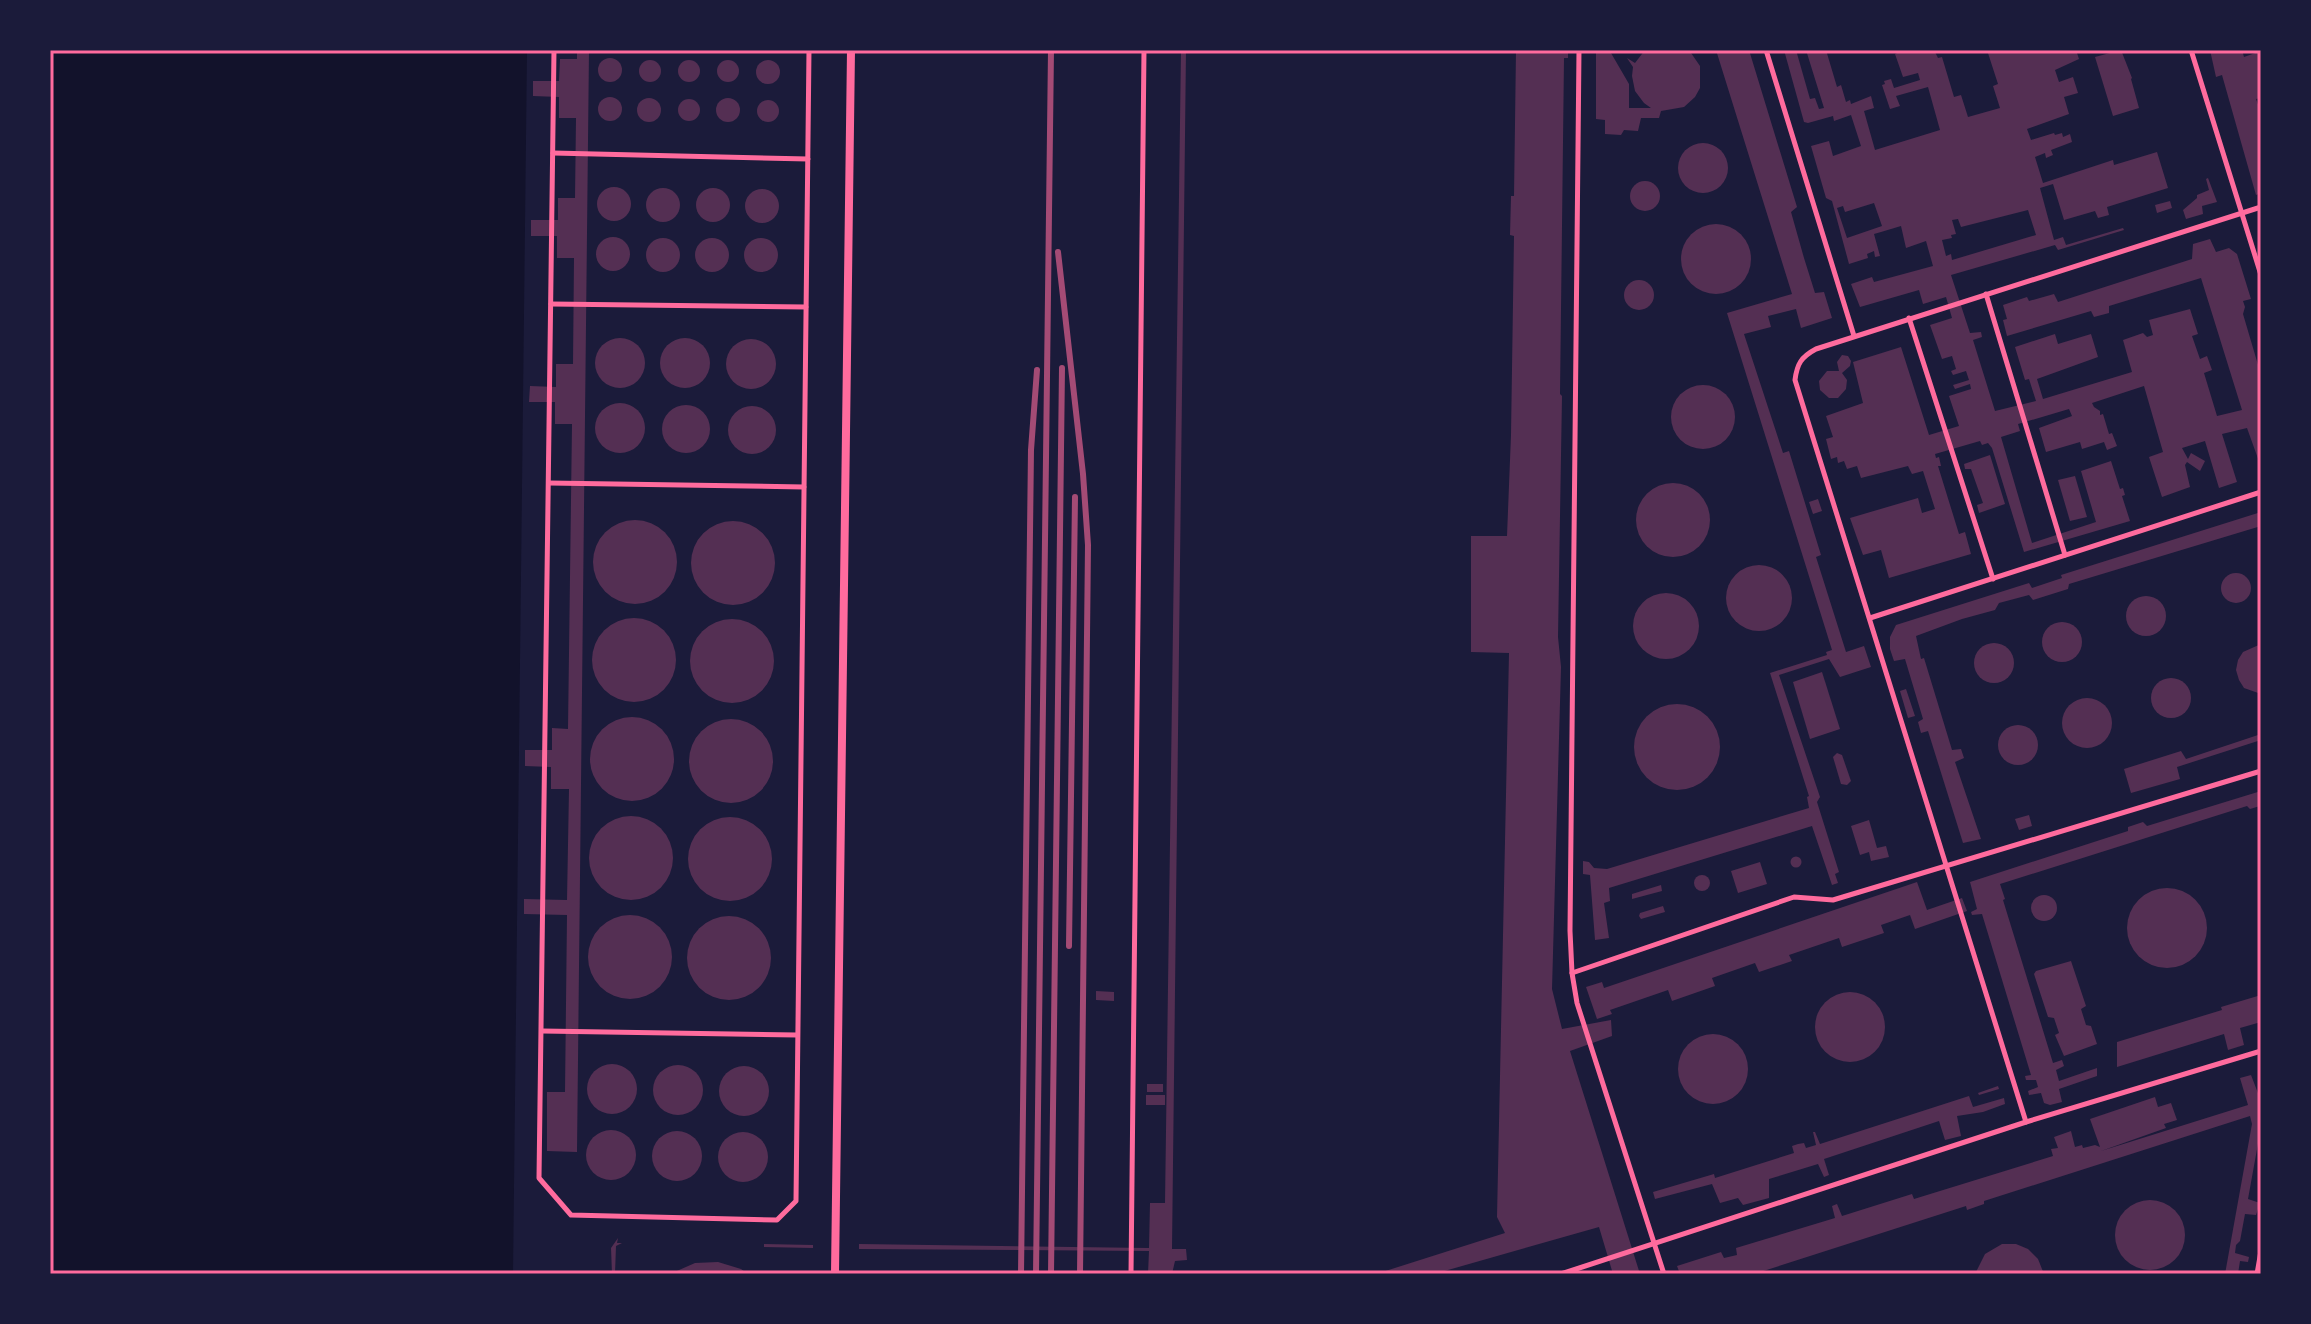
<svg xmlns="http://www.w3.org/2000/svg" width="2311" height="1324" viewBox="0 0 2311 1324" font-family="'Fira Sans',sans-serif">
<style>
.water{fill:#12122b}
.building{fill:#542f53;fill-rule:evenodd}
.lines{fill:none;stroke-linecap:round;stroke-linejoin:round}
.service{stroke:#ff6b9d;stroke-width:5}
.minor{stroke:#ff6b9d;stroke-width:8}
.rail{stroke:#a44b75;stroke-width:6}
.neatline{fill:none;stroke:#ff6b9d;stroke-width:3}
</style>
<rect width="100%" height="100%" fill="#1b1b3a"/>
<path class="water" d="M50,50H527L513,1274H50Z"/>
<g class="building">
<path d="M577,50H589L577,1152L547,1151V1092H565L567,915L524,914V899L567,900L569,789H551V767L525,766V750H552V728L568,729L572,424H555V402H529L530,386L556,387V364H573L574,258H557V236H531V220H558V198H575L576,118H559V97L533,96V81H559L560,59H577Z"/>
<path d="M1181,50H1186L1172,1249H1186L1187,1260L1175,1261L1172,1274H1148L1149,1251L859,1249V1244L1149,1248L1150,1203H1165Z"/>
<path d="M1516,50H1568V58H1564L1560,394L1562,396L1558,637L1561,667L1552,989L1562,1029L1611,1020L1612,1036L1570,1051L1640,1274H1613L1599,1227L1434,1274H1376L1505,1233L1497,1217L1509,653L1471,652V536H1507L1511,435L1514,236L1510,235L1511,196H1514Z"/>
<path d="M1596,50H1620L1611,53L1629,84V108H1651L1644,103L1635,91L1632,76L1633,67L1627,58L1635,63L1645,50H1689L1700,66V88L1695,97L1684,107L1661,111L1659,118H1641L1638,131L1624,130L1621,135L1605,134V120L1596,119Z"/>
<path d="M1716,50H1749L1797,207L1791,212L1804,258L1815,293L1824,292L1832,318L1801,328L1796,309L1768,316L1771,327L1744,334L1783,453L1789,451L1821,555L1816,557L1846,652L1864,646L1871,667L1840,677L1829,659L1779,675L1820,797L1817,802L1839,872L1835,874L1838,883L1832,885L1812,826L1609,888L1610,901L1604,903L1609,938L1595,940L1590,875L1583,874V861L1589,862L1594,868L1607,869L1809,808L1807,797L1809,796L1770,673L1827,655L1826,652L1832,650L1727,313L1792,294Z"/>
<path d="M1784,50H1796L1810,99L1815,98L1819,109L1824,108L1806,50H1826L1837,87L1841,85L1846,102L1850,100L1851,104L1871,96L1874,108L1864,111L1875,150L1940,130L1928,87L1896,96L1900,106L1890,109L1882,85L1885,84L1884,81L1891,79L1894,88L1920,80L1918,73L1903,77L1895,54L1899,52V50H1934L1938,58L1942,57L1954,97L1961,95L1968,117L2000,108L1993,86L1998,84L1987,50H2076L2079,59L2055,70L2059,82L2073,77L2078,93L2064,97L2069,114L2027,129L2031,140L2054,133L2055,135L2062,133L2063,137L2070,134L2072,142L2051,150L2053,155L2046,158L2045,153L2035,157L2043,183L2113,160L2114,165L2157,152L2168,188L2107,207L2109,215L2098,218L2095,211L2064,220L2053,184L2040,188L2054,240L2063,237L2066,245L2123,228L2124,230L2058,250L2055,245L1951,275L1970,333L1981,332L1982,337L1973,340L1995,411L2036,401L2029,379L2025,380L2015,347L2055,334L2058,344L2091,334L2098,357L2037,379L2043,399L2132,372L2123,340L2143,333L2147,337L2153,335L2149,320L2190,309L2198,334L2192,336L2200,359L2207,356L2212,370L2204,373L2217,416L2242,410L2201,278L2109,306V313L2094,317L2091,311L2007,336L2003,320L2007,319L2003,305L2027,297L2029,301L2054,294L2058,302L2192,259L2193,244L2210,239L2216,252L2229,248L2237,254L2251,299L2243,301L2245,307L2243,314L2261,375V467L2247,428L2222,434L2237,482L2219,488L2205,441L2182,448L2188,459L2191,453L2205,461L2200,471L2187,462L2185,465L2190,487L2162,497L2149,457L2163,452L2144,386L2092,403L2094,407L2100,411V415L2103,414L2109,434L2112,433L2117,446L2107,450L2104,442L2082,449L2080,442L2046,452L2039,428L2072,416L2069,409L2018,424L2020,431L2001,437L2032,543L2096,522L2081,471L2111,461L2120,489L2123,488L2125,495L2122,496L2130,521L2024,552L1992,448L1988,443L1982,445L1980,441L1935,454L1936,458L1939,457L1941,466H1938L1959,534L1965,532L1971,554L1889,578L1881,550L1863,555L1850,518L1918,498L1922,513L1935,509L1923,471L1912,474L1908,466L1861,478L1857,466L1847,469L1844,461L1838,463L1837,457L1831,459L1826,439L1833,437L1826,416L1863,403L1853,362L1901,347L1929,435L1959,426L1949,396L1971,389L1970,384L1955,389L1953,385L1969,380L1966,371L1953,375L1951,371L1956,369L1952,356L1942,359L1930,325L1952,318L1946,297L1923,304L1919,290L1860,307L1851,284L1872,277L1874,282L1933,266L1926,241L1906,248L1901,226L1881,232L1874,234L1880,256L1875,257L1874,251L1867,254L1868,258L1849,264L1832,201L1826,198L1811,146L1829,141L1833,156L1861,146L1851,115L1834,121L1833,116L1808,123L1804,122ZM1874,203L1882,226L1847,238L1837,208L1843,206L1845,212ZM2028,210L2036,235L1952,260L1951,254L1946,256L1942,240L1952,238L1951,235L1956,234L1952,220L1958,219L1961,227Z"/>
<path d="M2121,50L2132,78L2131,79L2139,108L2113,116L2095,57Z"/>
<path d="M2210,50H2242L2244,57L2261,51V98L2256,99L2261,113V193L2256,195L2222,75L2216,77Z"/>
<circle cx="610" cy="70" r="12"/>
<circle cx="728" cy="71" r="11"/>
<circle cx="650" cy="71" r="11"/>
<circle cx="689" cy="71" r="11"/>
<circle cx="768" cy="72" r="12"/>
<circle cx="610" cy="109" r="12"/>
<circle cx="728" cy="110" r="12"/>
<circle cx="649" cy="110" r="12"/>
<circle cx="689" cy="110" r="11"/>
<circle cx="768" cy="111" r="11"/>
<circle cx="1703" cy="168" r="25"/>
<path d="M2208,178L2217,202L2202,206L2203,214L2186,219L2183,210L2197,198V195L2209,190L2206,179Z"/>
<circle cx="1645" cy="196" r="15"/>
<circle cx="614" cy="204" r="17"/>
<circle cx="663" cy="205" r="17"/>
<circle cx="713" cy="205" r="17"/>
<circle cx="762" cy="206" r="17"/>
<path d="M2170,201L2172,208L2157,213L2155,205Z"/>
<circle cx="1716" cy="259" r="35"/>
<circle cx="613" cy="254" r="17"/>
<circle cx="761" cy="255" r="17"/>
<circle cx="663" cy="255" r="17"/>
<circle cx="712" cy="255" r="17"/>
<circle cx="1639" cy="295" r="15"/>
<circle cx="685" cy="363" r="25"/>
<circle cx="620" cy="363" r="25"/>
<circle cx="751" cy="364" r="25"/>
<path d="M1842,355L1848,356L1851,361L1850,366L1842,373L1847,380L1846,389L1838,398H1829L1820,390L1819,381L1827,371H1839L1837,362Z"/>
<circle cx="1703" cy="417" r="32"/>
<circle cx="620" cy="428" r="25"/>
<circle cx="686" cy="429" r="24"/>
<circle cx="752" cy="430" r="24"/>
<path d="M1990,455L2005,504L1979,513L1977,505L1983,503L1971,469H1965L1964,464Z"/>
<path d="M2075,476L2087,517L2070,521L2058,480Z"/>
<circle cx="1673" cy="520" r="37"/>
<path d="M1818,499L1822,511L1813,514L1809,502Z"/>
<path d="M2261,512V526L2069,584L2068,589L2033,600L2029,595L1999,603L1995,610L1962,619L1916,636L1921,659L1924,658L1952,750L1961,749L1964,758L1955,762L1981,839L1963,843L1928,731L1921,733L1918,722L1923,719L1905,659L1894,661L1890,649V637L1896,625L2029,583L2032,588L2062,578L2061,575Z"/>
<circle cx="635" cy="562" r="42"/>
<circle cx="733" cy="563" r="42"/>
<circle cx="1759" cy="598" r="33"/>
<circle cx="2236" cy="588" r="15"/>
<circle cx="1666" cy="626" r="33"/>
<circle cx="2146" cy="616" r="20"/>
<circle cx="634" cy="660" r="42"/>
<circle cx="732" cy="661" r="42"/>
<circle cx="2062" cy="642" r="20"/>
<circle cx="1994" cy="663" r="20"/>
<path d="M2261,644V694L2244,688L2239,680L2236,670L2238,660L2243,652Z"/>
<path d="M1822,672L1840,729L1810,739L1793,682Z"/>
<circle cx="2171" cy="698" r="20"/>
<path d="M1906,689L1915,716L1908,718L1900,691Z"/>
<circle cx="2087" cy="723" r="25"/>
<circle cx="1677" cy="747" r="43"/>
<circle cx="632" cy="759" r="42"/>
<circle cx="731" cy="761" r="42"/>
<circle cx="2018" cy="745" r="20"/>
<path d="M2261,734V740L2177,767L2180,779L2131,793L2124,769L2181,751L2186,759Z"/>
<path d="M1837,753L1842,755L1851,781L1847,785L1841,784L1833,757Z"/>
<path d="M2261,791L2260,806L2250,809L2247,806L2000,884L2005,899L2003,900L2053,1063L2062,1060L2064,1066L2056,1070L2059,1081L2097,1068V1076L2059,1089L2062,1102L2050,1105L2044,1103L2041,1093L2029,1095L2028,1091L2038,1087L2036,1080H2026L2025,1076L2031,1075L1982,914L1972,915L1971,912L1977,909L1970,882L2128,831V827L2143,822L2147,826Z"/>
<path d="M2029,815L2032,826L2019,830L2015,819Z"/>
<circle cx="631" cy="858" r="42"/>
<circle cx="730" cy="859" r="42"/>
<path d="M1869,820L1877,848L1886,846L1889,857L1871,861L1869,852L1860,855L1851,826Z"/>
<circle cx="1796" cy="862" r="5.5"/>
<path d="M1760,862L1767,884L1738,893L1731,871Z"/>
<circle cx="1702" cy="883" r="8"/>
<path d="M1917,882L1927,910L1962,898L1967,911L1915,929L1910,915L1881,925L1884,933L1842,947L1839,938L1789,955L1792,961L1759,972L1755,963L1712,978L1715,986L1672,1001L1668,990L1610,1010L1612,1014L1597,1019L1586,987L1602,982L1604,988Z"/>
<path d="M1661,885L1662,891L1632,899V894Z"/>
<circle cx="2167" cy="928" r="40"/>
<circle cx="2044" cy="908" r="13"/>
<path d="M1663,906L1665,912L1641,919L1639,916L1640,913Z"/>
<circle cx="630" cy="957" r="42"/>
<circle cx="729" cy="958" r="42"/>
<path d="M2071,961L2086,1006L2081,1009L2086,1025L2091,1026L2097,1044L2064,1056L2055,1035L2059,1033L2054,1018L2048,1017L2034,974L2036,971Z"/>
<path d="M1096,991L1114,992V1001L1096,1000Z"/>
<circle cx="1850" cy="1027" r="35"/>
<path d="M2261,995V1022L2240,1028L2244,1045L2228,1050L2224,1034L2117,1067V1042L2222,1010L2221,1007Z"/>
<circle cx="1713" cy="1069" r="35"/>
<circle cx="612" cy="1089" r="25"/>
<circle cx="678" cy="1090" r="25"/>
<circle cx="744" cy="1091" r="25"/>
<path d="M2251,1075L2261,1101V1127L2248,1199L2260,1203L2256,1215L2245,1214L2240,1241L2236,1245L2235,1253L2249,1257L2248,1262L2240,1261L2238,1274H2225L2252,1124L2250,1116L1984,1201V1204L1967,1210L1966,1206L1754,1274H1680L1677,1266L1721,1252L1724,1258L1737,1255L1736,1248L1835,1218L1832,1206L1837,1204L1842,1216L1912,1194L1914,1199L2053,1156L2051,1149L2058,1148L2054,1137L2071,1131L2075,1147L2082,1145L2083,1148L2095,1145L2100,1147L2090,1119L2155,1097L2158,1107L2171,1103L2177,1120L2164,1124L2166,1128L2101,1151L2248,1105L2240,1078Z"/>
<rect x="1147" y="1084" width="16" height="8"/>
<path d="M1998,1086L1999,1089L1979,1095L1978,1093Z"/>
<rect x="1146" y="1095" width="19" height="10"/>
<path d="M1969,1096L1973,1107L2004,1098L2005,1104L1983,1112L1957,1116L1961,1136L1945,1140L1939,1121L1824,1159L1829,1175L1824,1177L1818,1164L1769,1179V1198L1743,1205L1738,1198L1720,1203L1712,1184L1655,1199L1653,1192L1714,1174L1715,1178L1794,1153L1792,1146L1798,1144L1804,1143L1806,1148L1816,1145L1813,1132H1815L1820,1144Z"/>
<circle cx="611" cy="1155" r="25"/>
<circle cx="677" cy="1156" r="25"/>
<circle cx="743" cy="1157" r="25"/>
<circle cx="2150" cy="1235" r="35"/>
<path d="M618,1238L617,1243H622L616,1246L615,1274H612L611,1248Z"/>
<path d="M764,1244L813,1245V1248L764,1247Z"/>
<path d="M2002,1244H2016L2028,1249L2038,1259L2044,1274H1975L1985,1254Z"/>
<path d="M718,1262L741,1269L748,1274H670L695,1263Z"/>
</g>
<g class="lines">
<g class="service">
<path d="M554,50L539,1178L571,1215L777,1220L796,1201L809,50"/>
<path d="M1579,50L1570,931L1572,973L1577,1003L1664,1274"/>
<path d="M1766,50L1854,336"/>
<path d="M2191,50L2261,275"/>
<path d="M553,153L808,159"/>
<path d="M1986,294L2065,555"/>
<path d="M551,304L806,307"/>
<path d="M1909,318L1993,579"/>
<path d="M549,483L804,487"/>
<path d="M1870,618L2261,492"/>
<path d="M1572,973L1794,897L1833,900L2261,771"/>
<path d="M542,1031L797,1035"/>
<path d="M2026,1122L1795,380C1797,364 1801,357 1816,349L2261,207"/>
<path d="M1131,1274L1144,50"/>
<path d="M1561,1274L2026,1122L2261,1051"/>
<path d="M2257,1274L2261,1251"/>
</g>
<path class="minor" d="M835,1274L851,50"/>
<g class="rail">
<path d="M1058,252L1083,474L1088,545L1080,1274"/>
<path d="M1069,946L1075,497"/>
<path d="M1021,1274L1031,450L1037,370"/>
<path d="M1036,1274L1051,50"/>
<path d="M1051,1274L1062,368"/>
</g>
</g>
<rect width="2311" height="1324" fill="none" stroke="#1b1b3a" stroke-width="104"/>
<rect x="52" y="52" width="2207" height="1220" class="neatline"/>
</svg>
